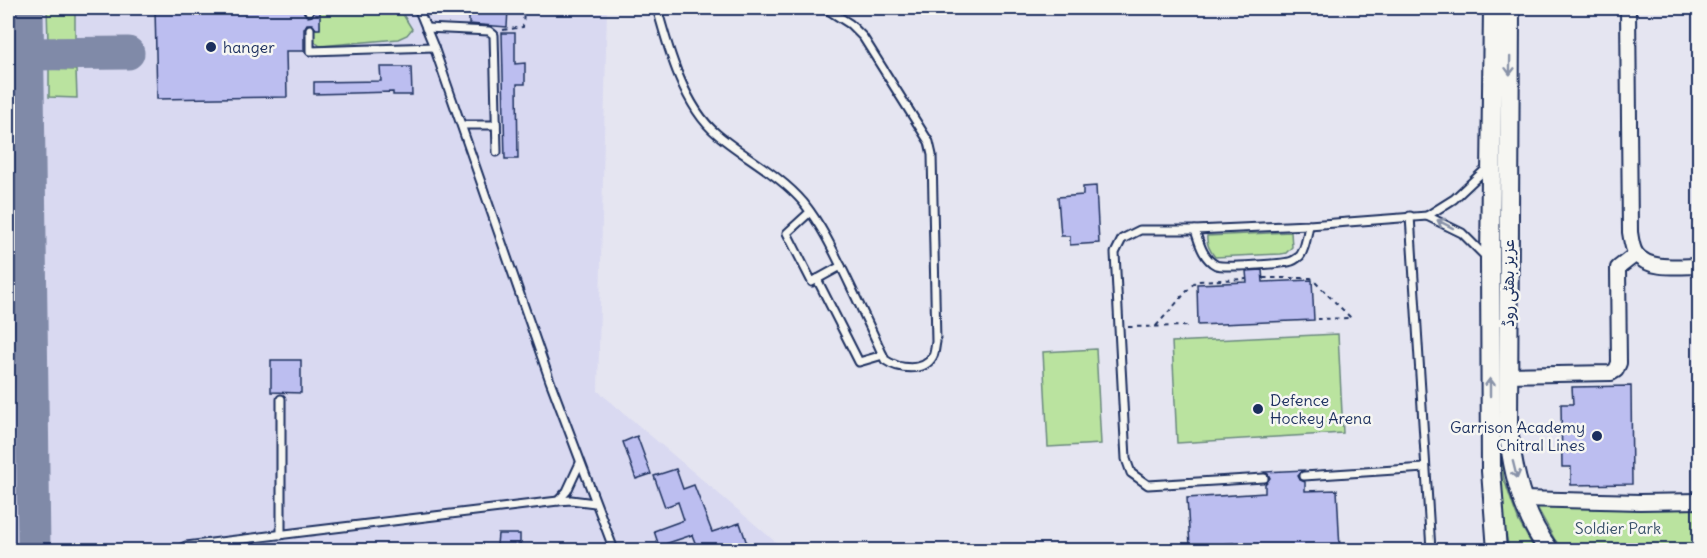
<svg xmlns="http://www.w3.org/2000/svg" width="1707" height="558" viewBox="0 0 1707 558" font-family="Delius,'Playpen Sans Arabic',sans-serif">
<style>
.built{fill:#d9d9f1}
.green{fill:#bae39f;stroke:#6a897e;stroke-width:1.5}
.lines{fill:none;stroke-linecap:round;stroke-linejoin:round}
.taxiway{stroke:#808aa8;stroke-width:33}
.building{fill:#bcbef0;stroke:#1b2f5e;stroke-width:1.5}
.lane-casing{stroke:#1b2f5e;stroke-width:11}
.street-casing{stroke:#1b2f5e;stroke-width:18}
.secondary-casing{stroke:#1b2f5e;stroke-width:22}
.path{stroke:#1b2f5e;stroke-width:2;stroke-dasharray:4.5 4.5;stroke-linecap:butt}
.lane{stroke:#f6f6f2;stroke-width:7}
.street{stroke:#f6f6f2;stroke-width:14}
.secondary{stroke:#f6f6f2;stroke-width:18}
.oneway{stroke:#8892a8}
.poi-dot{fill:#1b2f5e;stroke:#f6f6f2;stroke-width:2}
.labels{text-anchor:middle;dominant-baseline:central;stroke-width:5;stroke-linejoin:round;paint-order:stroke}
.poi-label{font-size:16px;fill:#1b2f5e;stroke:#f6f6f2;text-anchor:start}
.street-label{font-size:16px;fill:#1b2f5e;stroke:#f6f6f2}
.park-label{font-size:16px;fill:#3b536b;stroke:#f6f6f2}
</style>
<rect width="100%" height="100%" fill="#e5e5f1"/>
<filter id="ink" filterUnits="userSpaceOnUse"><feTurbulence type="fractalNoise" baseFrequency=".0167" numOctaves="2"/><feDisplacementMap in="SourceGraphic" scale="12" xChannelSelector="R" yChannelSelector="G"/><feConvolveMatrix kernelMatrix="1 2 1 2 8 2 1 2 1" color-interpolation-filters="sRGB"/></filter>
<g filter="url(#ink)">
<path class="built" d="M8,8H607L598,391L785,550H8Z"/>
<g class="green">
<path d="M47,8H75V41H48Z"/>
<path d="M312,8H399L412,29L407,35L398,39L320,46L314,41V29L320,28L319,11H312Z"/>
<path d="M49,69L76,70L77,98L49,97Z"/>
<path d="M1291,232L1292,247L1286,253L1281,254L1215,257C1210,251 1206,244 1207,236Z"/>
<path d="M1338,334L1343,433L1177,443L1172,342Z"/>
<path d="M1096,349L1101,444L1048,447L1043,352Z"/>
<path d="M1498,456H1501L1504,479L1512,503L1519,522L1535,550H1509L1503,517Z"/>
<path d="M1536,505H1699V550H1564L1555,540Z"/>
</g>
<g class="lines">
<g class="taxiway">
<path d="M27,8L34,550"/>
<path d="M28,54L128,53"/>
</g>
</g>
<g class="building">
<path d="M155,8H303L304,13L308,17L312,16L315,11H320V29H316L312,24H307L304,29V51H286L287,97L157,99Z"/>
<path d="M469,8L508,9L507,27L469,24Z"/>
<path d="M502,33H515V64L525,63V84H517L518,159H505Z"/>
<path d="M380,67H411L412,95H393V92L314,94V82L381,81Z"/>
<path d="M1096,186L1099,243L1070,245V236H1061L1058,197L1083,195V187Z"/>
<path d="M1262,270L1263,282L1312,280L1314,320L1198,325L1197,284L1247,282L1246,271Z"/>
<path d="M271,360H301V393L271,392Z"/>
<path d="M1631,386L1632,484L1571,485V467H1562L1561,404H1573L1572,387Z"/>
<path d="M637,436L651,474L636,479L623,442Z"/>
<path d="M676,469L683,489L694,485L712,532L740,523L749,550H698L692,535L659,546L654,531L684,520L678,502L665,507L654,476Z"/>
<path d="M1304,470L1298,476L1300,480L1305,482V491L1337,490L1340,550H1234V543L1190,546L1187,498L1265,493V484L1270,478L1268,474L1264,472Z"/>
<path d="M498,534H520V545H497Z"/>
</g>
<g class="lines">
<g class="lane-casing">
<g id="lane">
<path d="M309,8V11"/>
<path d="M418,8L434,47L550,381L614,550"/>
<path d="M657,8C668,48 684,107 717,134C744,157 779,174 803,202C823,227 836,256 850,285C862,310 874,335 885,360C898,369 924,373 933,356C935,352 935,346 936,342L932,155L929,142L863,37L850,24L825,8"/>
<path d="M426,28L489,31L494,35L497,152"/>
<path d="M310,29V51L434,47"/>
<path d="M462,125H496"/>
<path d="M810,212L787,233L812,282L841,266"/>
<path d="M1410,216L1431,550"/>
<path d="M1195,230C1199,242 1203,259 1216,265C1223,268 1285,264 1292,261C1295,260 1297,258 1300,256C1306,248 1307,234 1309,225"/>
<path d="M1486,257L1462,233L1427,216L1454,199L1488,167"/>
<path d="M817,279L859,362L883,355"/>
<path d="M281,399V535"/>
<path d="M1304,476L1425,468"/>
<path d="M1264,478L1148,485L1131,473L1126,459L1115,253L1122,239L1140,230H1195L1309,225L1427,216"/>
<path d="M558,501L567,491L580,463"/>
<path d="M178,550L186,546L558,501L571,500L595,503"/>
</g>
</g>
<g class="street-casing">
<g id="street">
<path d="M1628,8L1630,232C1631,239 1632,248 1636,254C1649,271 1681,266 1700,266"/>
<path d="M1507,375L1611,373L1616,370L1619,363L1618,268L1636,254"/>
<path d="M1522,499L1640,502L1700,501"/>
</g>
</g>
<g class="secondary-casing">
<g id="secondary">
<path d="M1493,8L1490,260L1491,471L1497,550"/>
<path d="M1510,8L1508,427C1512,470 1523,516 1549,550"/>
</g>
</g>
<g class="path">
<path d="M503,30L523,27L524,9"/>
<path d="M1263,278H1311L1351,318L1318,319"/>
<path d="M1156,326L1196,281L1247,279"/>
<path d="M1128,327L1190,326"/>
</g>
<use href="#lane" class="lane"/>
<use href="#street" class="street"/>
<use href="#secondary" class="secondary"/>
</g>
<defs><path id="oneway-shaft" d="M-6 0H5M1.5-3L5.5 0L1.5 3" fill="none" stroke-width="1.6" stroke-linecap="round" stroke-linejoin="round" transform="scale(1.5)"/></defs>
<g class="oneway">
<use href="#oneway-shaft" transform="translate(1510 66) rotate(91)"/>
<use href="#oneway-shaft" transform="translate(1445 224) rotate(-153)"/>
<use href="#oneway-shaft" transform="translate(1490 387) rotate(-90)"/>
<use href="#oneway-shaft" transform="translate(1515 470) rotate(76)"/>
</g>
</g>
<g class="poi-dot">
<circle cx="211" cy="47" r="6"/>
<circle cx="1258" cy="409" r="6"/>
<circle cx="1597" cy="436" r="6"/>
</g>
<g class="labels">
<g class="poi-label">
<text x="223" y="47">hanger</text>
<text x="1270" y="400">Defence<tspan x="1270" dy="18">Hockey Arena</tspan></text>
<text x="1585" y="427" text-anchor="end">Garrison Academy<tspan x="1585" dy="18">Chitral Lines</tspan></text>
</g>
<g class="street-label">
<text transform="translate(1508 283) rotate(-90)">عزیز بھٹی روڈ</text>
</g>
<g class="park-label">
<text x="1618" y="528">Soldier Park</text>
</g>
</g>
<rect width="1707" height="558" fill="none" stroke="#f6f6f2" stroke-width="30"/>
<rect x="15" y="15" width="1677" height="528" fill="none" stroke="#1b2f5e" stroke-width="2" filter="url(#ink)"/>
</svg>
